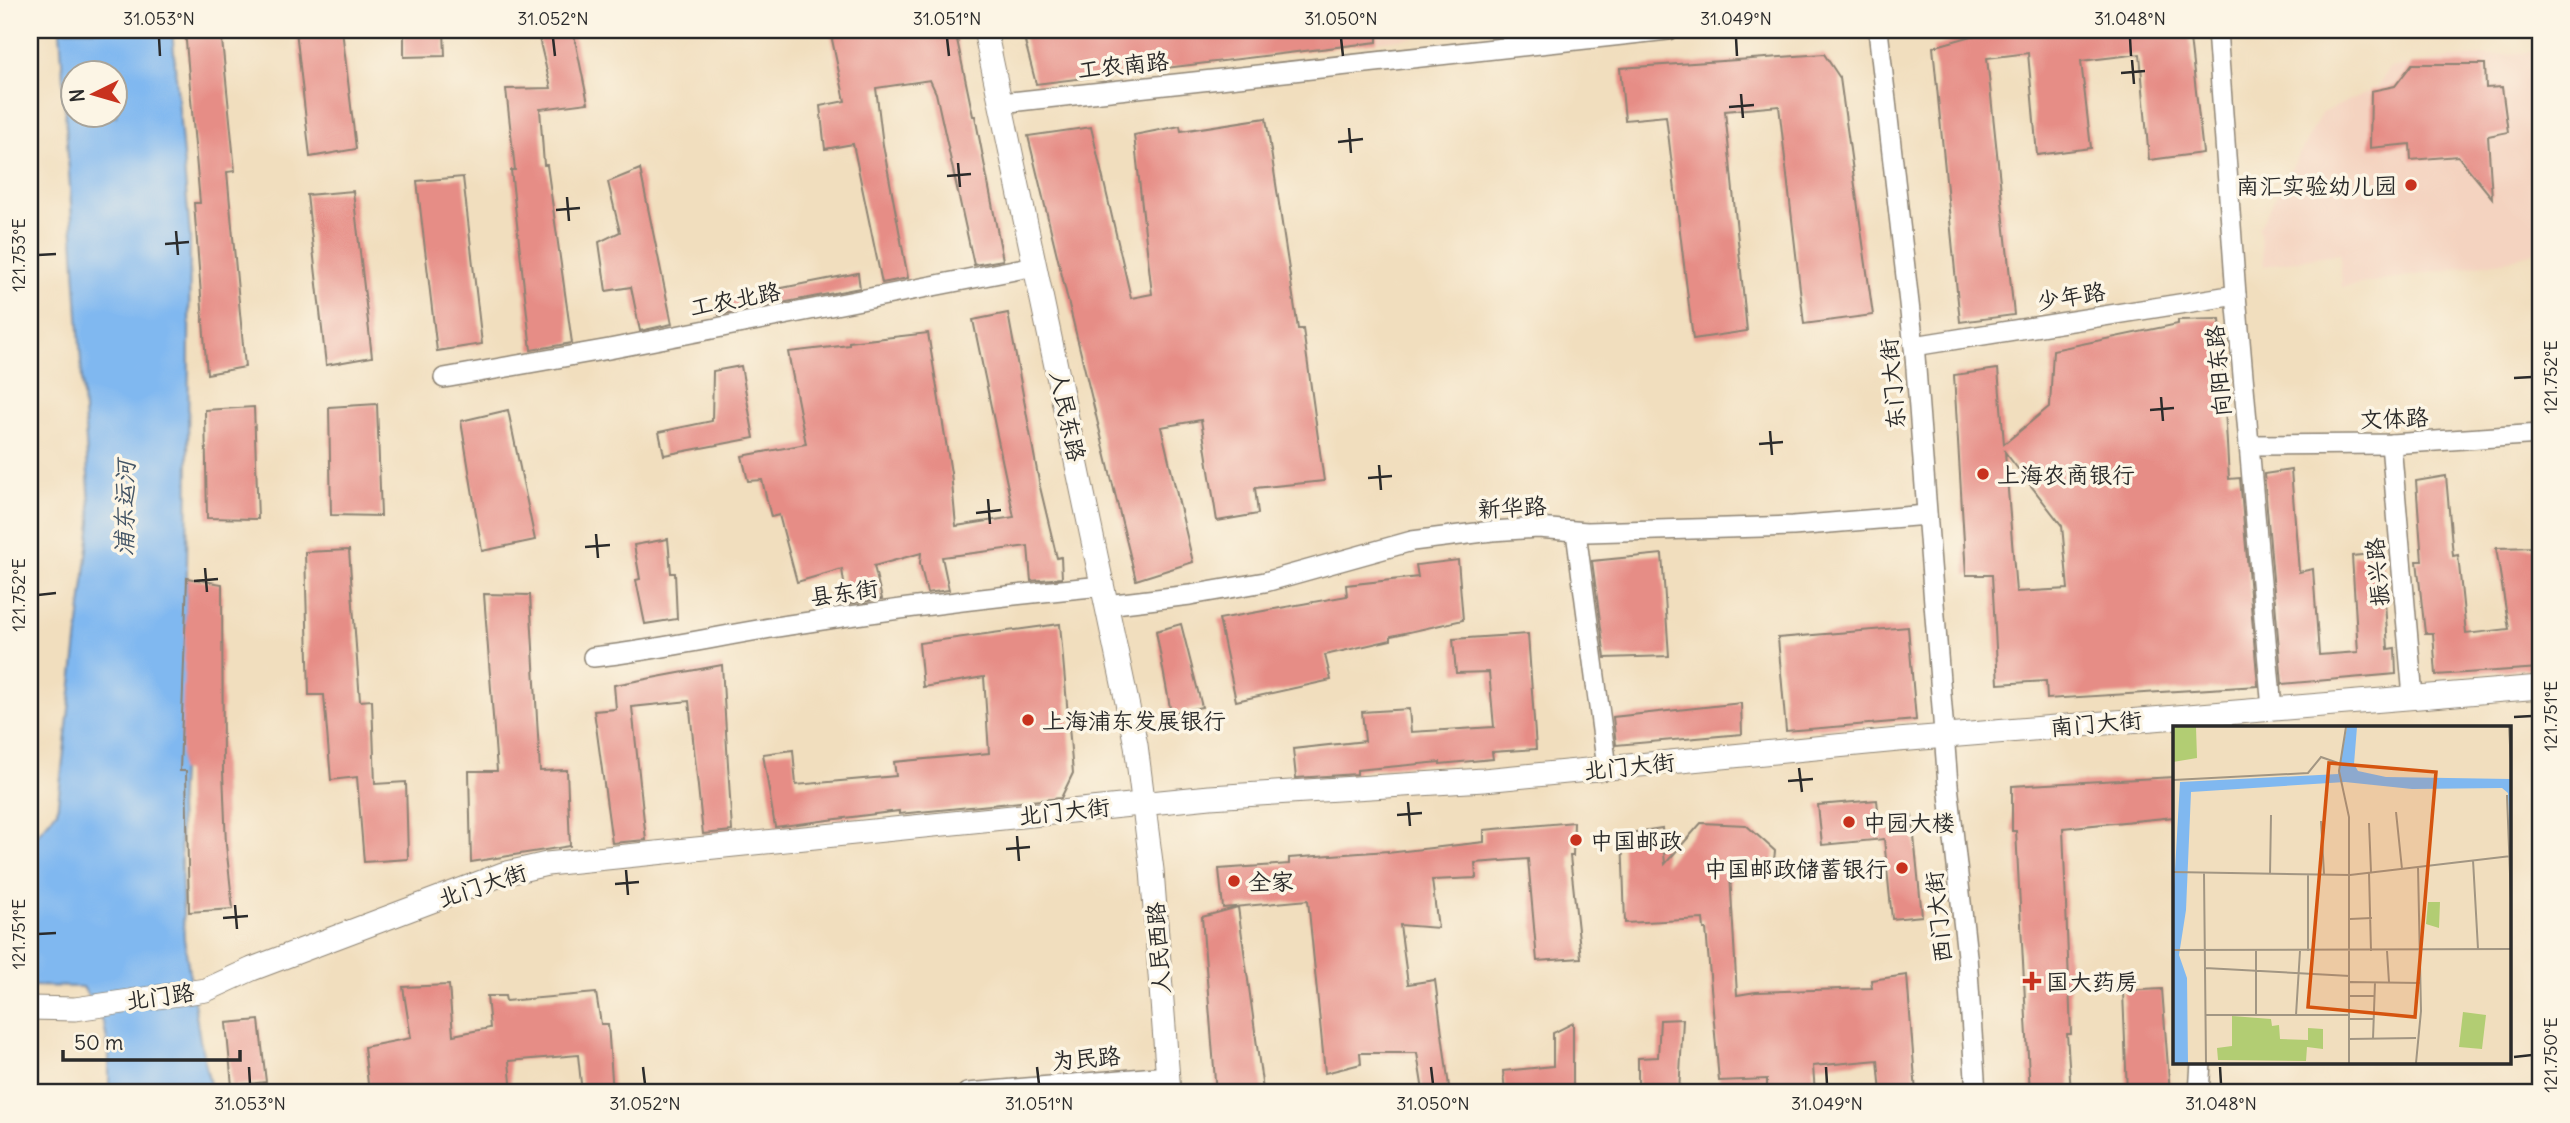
<svg xmlns="http://www.w3.org/2000/svg" width="2570" height="1123" viewBox="0 0 2570 1123" font-family="Delius,'LXGW WenKai TC',sans-serif">
<style>
.built{fill:#f4d3c0}
.water{fill:#80b8f0;stroke:#56728e;stroke-width:2;fill-rule:evenodd}
.building{fill:#e68d86;fill-rule:evenodd}
.lines{fill:none;stroke-linecap:round;stroke-linejoin:round}
.minor-casing{stroke:#8e8474;stroke-width:22}
.tertiary-casing{stroke:#8e8474;stroke-width:25}
.minor{stroke:#fff;stroke-width:19}
.tertiary{stroke:#fff;stroke-width:23}
.ticks{fill:none;stroke:#2b2b2b;stroke-width:2.5}
.poi-dot{fill:#c8321e;stroke:#fcf5e5;stroke-width:2.5}
.labels{text-anchor:middle;dominant-baseline:central;stroke-width:7;stroke-linejoin:round;paint-order:stroke}
.street-label{font-size:23px;fill:#2b2b2b;stroke:#fcf5e5}
.poi-label{font-size:23px;fill:#2b2b2b;stroke:#fcf5e5;text-anchor:start}
.water-label{font-size:24px;font-style:italic;fill:#456;stroke:#fcf5e5}
.inset-road{fill:none;stroke:#a29683;stroke-width:2}
.view{fill:#d5540f;fill-opacity:0.15;stroke:#d5540f;stroke-width:3.5}
.inset-edge{fill:none;stroke:#2b2b2b;stroke-width:3.5}
.neatline{fill:none;stroke:#2b2b2b;stroke-width:2.5}
.ticks-label{font-size:18px;text-anchor:middle;fill:#2b2b2b}
</style>
<rect width="100%" height="100%" fill="#fcf5e5"/>
<filter id="ink" filterUnits="userSpaceOnUse"><feTurbulence type="fractalNoise" baseFrequency=".0143" numOctaves="2"/><feDisplacementMap in="SourceGraphic" scale="14" xChannelSelector="R" yChannelSelector="G"/><feConvolveMatrix kernelMatrix="1 2 1 2 8 2 1 2 1" color-interpolation-filters="sRGB"/></filter>
<filter id="wash" filterUnits="userSpaceOnUse"><feTurbulence type="fractalNoise" baseFrequency=".00686" numOctaves="4" result="noise"/><feDisplacementMap in="SourceGraphic" scale="28" xChannelSelector="R" yChannelSelector="G"/><feGaussianBlur stdDeviation="1.57" result="paint"/><feColorMatrix in="noise" values="0 0 0 0 0 0 0 0 0 0 0 0 0 0 0 0 0 1.4 0 .05"/><feComposite in="paint" operator="in"/></filter>
<g filter="url(#wash)">
<rect width="100%" height="100%" fill="#f1debe"/>
<g class="built">
<path d="M1359,30H1472L1360,44Z"/>
<path d="M2540,51V249L2515,259L2342,287L2340,253L2264,266L2259,227L2322,113L2378,87L2389,68L2447,59Z"/>
</g>
<path class="water" d="M60,30H172L190,236L186,676L179,808L184,939L200,1040L212,1093H109V1052L104,1024L83,987L30,986V843L57,811L91,522ZM74,74H116V116H74Z"/>
<g id="blocks">
<g class="building">
<path d="M185,30H221L235,171L227,172L245,367L207,374L194,203H200Z"/>
<path d="M296,30H342L356,149L310,157Z"/>
<path d="M404,30H444L445,56L404,57Z"/>
<path d="M537,30H573L588,103L540,109L544,165H547L572,343L531,350L511,170H515L506,89L551,88Z"/>
<path d="M830,30H955L973,116H975L1003,260L974,265L936,93L930,80L876,88L883,145L908,278L882,283L853,144L825,149L820,106L845,101Z"/>
<path d="M1022,30H1377V42L1036,84Z"/>
<path d="M1993,30H2189L2203,153L2149,160L2140,54L2081,61L2091,148L2037,155L2028,53L1987,58L2014,315L1960,322L1933,47Z"/>
<path d="M1824,54L1840,78L1873,315L1804,324L1779,106L1725,111L1747,331L1693,339L1666,116L1625,120L1620,68Z"/>
<path d="M2412,64H2485L2486,88L2502,87L2508,132L2488,136L2492,198L2458,156L2411,160L2410,144L2370,148L2371,91L2395,86Z"/>
<path d="M1266,118L1298,329H1303L1324,481L1255,488L1258,514L1217,521L1201,420L1161,427L1193,562L1136,580L1028,136L1091,127L1131,298L1152,294L1134,135L1180,126L1181,131Z"/>
<path d="M640,169L672,324L640,331L631,287L606,291L599,242L620,232L608,182Z"/>
<path d="M463,177L482,344L437,351L417,181Z"/>
<path d="M353,191L372,357L326,365L307,195Z"/>
<path d="M858,273L860,288L719,315L716,301Z"/>
<path d="M1008,313L1040,487L1057,558L1061,557L1062,578L1031,581L1028,546L942,557L949,590L927,593L920,563L921,553L874,566L882,599L847,604L842,569L797,582L779,515L771,517L762,480L748,481L742,456L806,444L788,352L849,345V342L928,333L951,473L956,526L1014,517L973,320Z"/>
<path d="M2220,319L2229,479L2240,478L2258,686L2047,699L2046,681L1998,684L1992,575H1966L1954,375L1998,369L2004,444L2050,406L2053,350L2178,324V320ZM2005,452L2062,526L2068,589L2016,592Z"/>
<path d="M741,366L754,438L664,455L659,432L712,421L713,371Z"/>
<path d="M377,404L381,516L331,515L329,407Z"/>
<path d="M254,407L258,519L207,518L205,410Z"/>
<path d="M508,410L535,540L482,551L461,421Z"/>
<path d="M2291,470L2299,572L2313,569L2319,655L2358,652L2352,556L2382,553L2388,649L2395,648L2396,674L2282,684L2264,474Z"/>
<path d="M2446,476L2453,556L2458,555L2466,634L2509,629L2496,548L2537,547L2540,576V668L2436,675L2433,633H2425L2417,561H2422L2416,481Z"/>
<path d="M668,539L671,573H675L677,619L645,624L636,580L640,579L634,545Z"/>
<path d="M349,550L360,701L372,700L375,784L406,782L408,859L364,862L357,777L331,780L324,695H309L305,552Z"/>
<path d="M1662,554L1669,656L1605,658L1592,561Z"/>
<path d="M1458,560L1463,620L1391,636V640L1325,655L1331,680L1236,701L1219,619L1347,596L1346,585L1418,577L1416,565Z"/>
<path d="M187,578L222,584L223,772L226,845L233,909L189,912L186,771H180Z"/>
<path d="M484,594L530,595L540,771L567,770L570,846L471,862L469,771H497Z"/>
<path d="M1060,624L1073,773L1061,798L899,814V811L775,827L763,754L793,750L796,785L896,776L894,762L989,753L984,677L923,687L919,643Z"/>
<path d="M1181,624L1202,707L1171,713L1156,631Z"/>
<path d="M1908,627L1916,720L1786,731L1778,638Z"/>
<path d="M1528,634L1536,749L1492,752L1493,759L1440,764V762L1357,770V774L1296,778L1293,749L1365,741L1362,712L1409,709L1411,732L1494,727L1489,672L1456,673L1453,639Z"/>
<path d="M722,665L732,831L703,834L689,701L632,707L646,840L612,843L594,711L616,709L614,685Z"/>
<path d="M1741,703L1742,734L1616,745L1613,717Z"/>
<path d="M2174,777V817L2063,828L2071,1034H2067L2071,1093H2030L2016,831H2012V786Z"/>
<path d="M1877,800L1879,820L1912,816L1922,916L1892,919L1884,839L1822,845L1818,805Z"/>
<path d="M1574,822L1573,856H1570L1581,958L1537,961L1528,859L1475,863L1476,878L1432,880L1438,928L1400,925L1408,984L1435,980L1449,1087L1423,1091L1417,1053H1360L1361,1064L1325,1073L1308,900L1223,908L1219,869L1289,864V858L1388,851V853L1484,842V830Z"/>
<path d="M1701,823L1746,825L1775,851L1773,869L1730,874L1737,995L1756,992L1872,988L1871,980L1907,975L1916,1093H1881L1878,1060L1813,1066L1815,1093H1767V1079L1719,1081L1706,929H1704L1703,919L1625,923L1622,834L1662,828L1665,864Z"/>
<path d="M1238,907L1263,1090L1216,1093L1202,917Z"/>
<path d="M449,985L453,1035L490,1028L487,996H505L506,1001L596,993L601,1024H608L613,1093H582L578,1055L509,1061L512,1093H369L364,1047L411,1038L403,987Z"/>
<path d="M2162,989L2170,1093H2127L2123,991Z"/>
<path d="M1683,1019L1679,1093H1659V1091L1638,1087V1058L1658,1057L1660,1020Z"/>
<path d="M259,1020L266,1082L232,1086L226,1023Z"/>
<path d="M1573,1023V1093H1505L1503,1071L1553,1066V1033Z"/>
</g>
</g>
</g>
<g filter="url(#ink)">
<use href="#blocks" fill-opacity="0" stroke="#8e8474" stroke-width="2"/>
<g class="lines">
<g class="minor-casing">
<g id="minor">
<path d="M1878,30L1915,356L1948,785L1967,956L1976,1093"/>
<path d="M2217,30L2236,295L2272,709"/>
<path d="M1001,103L1668,30"/>
<path d="M1914,346L2236,295"/>
<path d="M444,378L609,349L1035,266"/>
<path d="M2391,444L2413,697"/>
<path d="M2249,445L2391,444L2540,434"/>
<path d="M1576,532L1607,768"/>
<path d="M1106,605L1190,595L1265,582L1412,541L1492,531L1538,528L1587,532L1793,526L1927,515"/>
<path d="M593,657C660,650 723,635 789,625C893,609 997,596 1102,586"/>
<path d="M967,1093L1168,1076"/>
<path d="M2199,1093L2201,1062"/>
</g>
</g>
<g class="tertiary-casing">
<g id="tertiary">
<path d="M985,30L1136,745L1152,870L1169,1093"/>
<path d="M30,1008L75,1009L206,990L252,969L503,874L547,864L1210,797L1484,780L1898,740L2540,687"/>
</g>
</g>
<use href="#minor" class="minor"/>
<use href="#tertiary" class="tertiary"/>
</g>
</g>
<path class="ticks" d="M159,38L160,56M553,38L555,56M947,38L949,56M1341,38L1343,56M1736,38L1737,56M2130,38L2131,56M2132,60L2134,84M2121,73L2145,71M1741,94L1743,118M1729,107L1754,105M1349,128L1351,153M1338,142L1363,139M958,163L960,187M947,176L971,174M567,197L569,221M556,210L580,208M176,231L178,255M165,244L189,242M38,255L56,254M2514,378L2532,377M2161,397L2163,421M2150,410L2174,408M1770,431L1772,455M1759,444L1783,442M1379,465L1381,490M1368,478L1392,476M988,499L990,524M976,513L1001,510M596,534L598,558M585,547L610,545M205,568L207,592M194,581L218,579M38,595L56,593M2514,717L2532,716M1799,768L1802,792M1788,781L1813,779M1408,802L1410,826M1397,815L1422,813M1017,836L1019,861M1006,849L1030,847M626,870L628,895M615,884L639,882M235,905L237,929M223,918L248,916M38,934L56,933M2514,1057L2532,1055M249,1067L250,1084M643,1067L645,1084M1037,1067L1039,1084M1431,1067L1433,1084M1826,1067L1827,1084M2220,1067L2221,1084"/>
<g class="poi-dot">
<circle cx="2411" cy="185" r="7"/>
<circle cx="1983" cy="474" r="7"/>
<circle cx="1028" cy="720" r="7"/>
<circle cx="1849" cy="822" r="7"/>
<circle cx="1576" cy="840" r="7"/>
<circle cx="1902" cy="868" r="7"/>
<circle cx="1234" cy="881" r="7"/>
<path d="M2028.5 970.5h7v7h7v7h-7v7h-7v-7h-7v-7h7z"/>
</g>
<g class="labels">
<g class="street-label">
<text transform="translate(1123 65) rotate(-6)">工农南路</text>
<text transform="translate(2071 296) rotate(-9)">少年路</text>
<text transform="translate(735 299) rotate(-11)">工农北路</text>
<text transform="translate(2218 371) rotate(-95)">向阳东路</text>
<text transform="translate(1892 384) rotate(-95)">东门大街</text>
<text transform="translate(1068 416) rotate(78)">人民东路</text>
<text transform="translate(2394 418) rotate(-2)">文体路</text>
<text transform="translate(1512 507) rotate(-3)">新华路</text>
<text transform="translate(2377 572) rotate(-95)">振兴路</text>
<text transform="translate(844 592) rotate(-8)">县东街</text>
<text transform="translate(2096 723) rotate(-5)">南门大街</text>
<text transform="translate(1629 766) rotate(-6)">北门大街</text>
<text transform="translate(1064 811) rotate(-6)">北门大街</text>
<text transform="translate(482 885) rotate(-18)">北门大街</text>
<text transform="translate(1938 917) rotate(-96)">西门大街</text>
<text transform="translate(1158 948) rotate(-94)">人民西路</text>
<text transform="translate(160 996) rotate(-8)">北门路</text>
<text transform="translate(1086 1058) rotate(-5)">为民路</text>
</g>
<g class="poi-label">
<text x="2397" y="185" text-anchor="end">南汇实验幼儿园</text>
<text x="1997" y="474">上海农商银行</text>
<text x="1042" y="720">上海浦东发展银行</text>
<text x="1863" y="822">中园大楼</text>
<text x="1590" y="840">中国邮政</text>
<text x="1888" y="868" text-anchor="end">中国邮政储蓄银行</text>
<text x="1248" y="881">全家</text>
<text x="2046" y="981">国大药房</text>
</g>
<g class="water-label">
<text transform="translate(124 508) rotate(-89)">浦东运河</text>
</g>
</g>
<g transform="translate(2173 726)">
<rect width="338" height="338" fill="#f1debe"/>
<path d="M0,1H23L24,32L0,36ZM255,176H267L266,202L253,198ZM290,286L313,289L309,323L286,321ZM59,290L98,293L99,300L106,299L107,313L135,314V302L150,303V323L134,321L133,335L45,334L44,322L59,320Z" fill="#b2cd73"/>
<path d="M174,1H184L181,38L185,45L213,51L338,53V140L335,67L329,62L239,63L172,56L18,66L13,184L6,229L14,252L15,337H1L0,179L7,56L165,48Z" fill="#80b8f0"/>
<path class="inset-road" d="M173,1L166,45L176,91V337M336,1L338,37M0,54L135,47L148,31L168,38M334,69L338,174M223,86L229,143M148,95L151,148M196,97L198,146M300,134L305,223M0,146L177,149L338,130M31,147L33,337M196,147L198,225M97,148L98,89M177,193L199,192M0,224L338,223M135,225V148M214,225L216,256M32,242L177,250M177,256L248,257M177,270H201M83,288V224M33,289H177M123,289L127,225M176,293H200M176,313L243,312M200,313L202,256M243,337L248,285L245,141"/>
<path class="view" d="M156,37L263,46L242,291L135,281Z"/>
<rect width="338" height="338" class="inset-edge"/>
</g>
<rect width="2570" height="1123" fill="none" stroke="#fcf5e5" stroke-width="77"/>
<g transform="translate(94 94) rotate(265)"><circle r="33" fill="#fcf5e5" stroke="#a8a49b" stroke-width="2"/>
<path d="M0-5L12 26L0 18L-12 26Z" fill="#c8321e"/>
<text y="-10" font-size="19" font-weight="bold" text-anchor="middle" fill="#2b2b2b">N</text>
</g>
<path d="M63 1050v10h177v-10" fill="none" stroke="#2b2b2b" stroke-width="3.5"/>
<text x="74" y="1050" font-size="21" fill="#2b2b2b" stroke="#fcf5e5" stroke-width="5" paint-order="stroke">50 m</text>
<rect x="38" y="38" width="2494" height="1046" class="neatline"/>
<g class="ticks-label">
<text x="159" y="25">31.053°N</text>
<text x="553" y="25">31.052°N</text>
<text x="947" y="25">31.051°N</text>
<text x="1341" y="25">31.050°N</text>
<text x="1736" y="25">31.049°N</text>
<text x="2130" y="25">31.048°N</text>
<text transform="translate(19 255) rotate(-90)" y="6">121.753°E</text>
<text transform="translate(2551 377) rotate(-90)" y="6">121.752°E</text>
<text transform="translate(19 595) rotate(-90)" y="6">121.752°E</text>
<text transform="translate(2551 716) rotate(-90)" y="6">121.751°E</text>
<text transform="translate(19 934) rotate(-90)" y="6">121.751°E</text>
<text transform="translate(2551 1055) rotate(-90)" y="6">121.750°E</text>
<text x="250" y="1110">31.053°N</text>
<text x="645" y="1110">31.052°N</text>
<text x="1039" y="1110">31.051°N</text>
<text x="1433" y="1110">31.050°N</text>
<text x="1827" y="1110">31.049°N</text>
<text x="2221" y="1110">31.048°N</text>
</g>
</svg>
